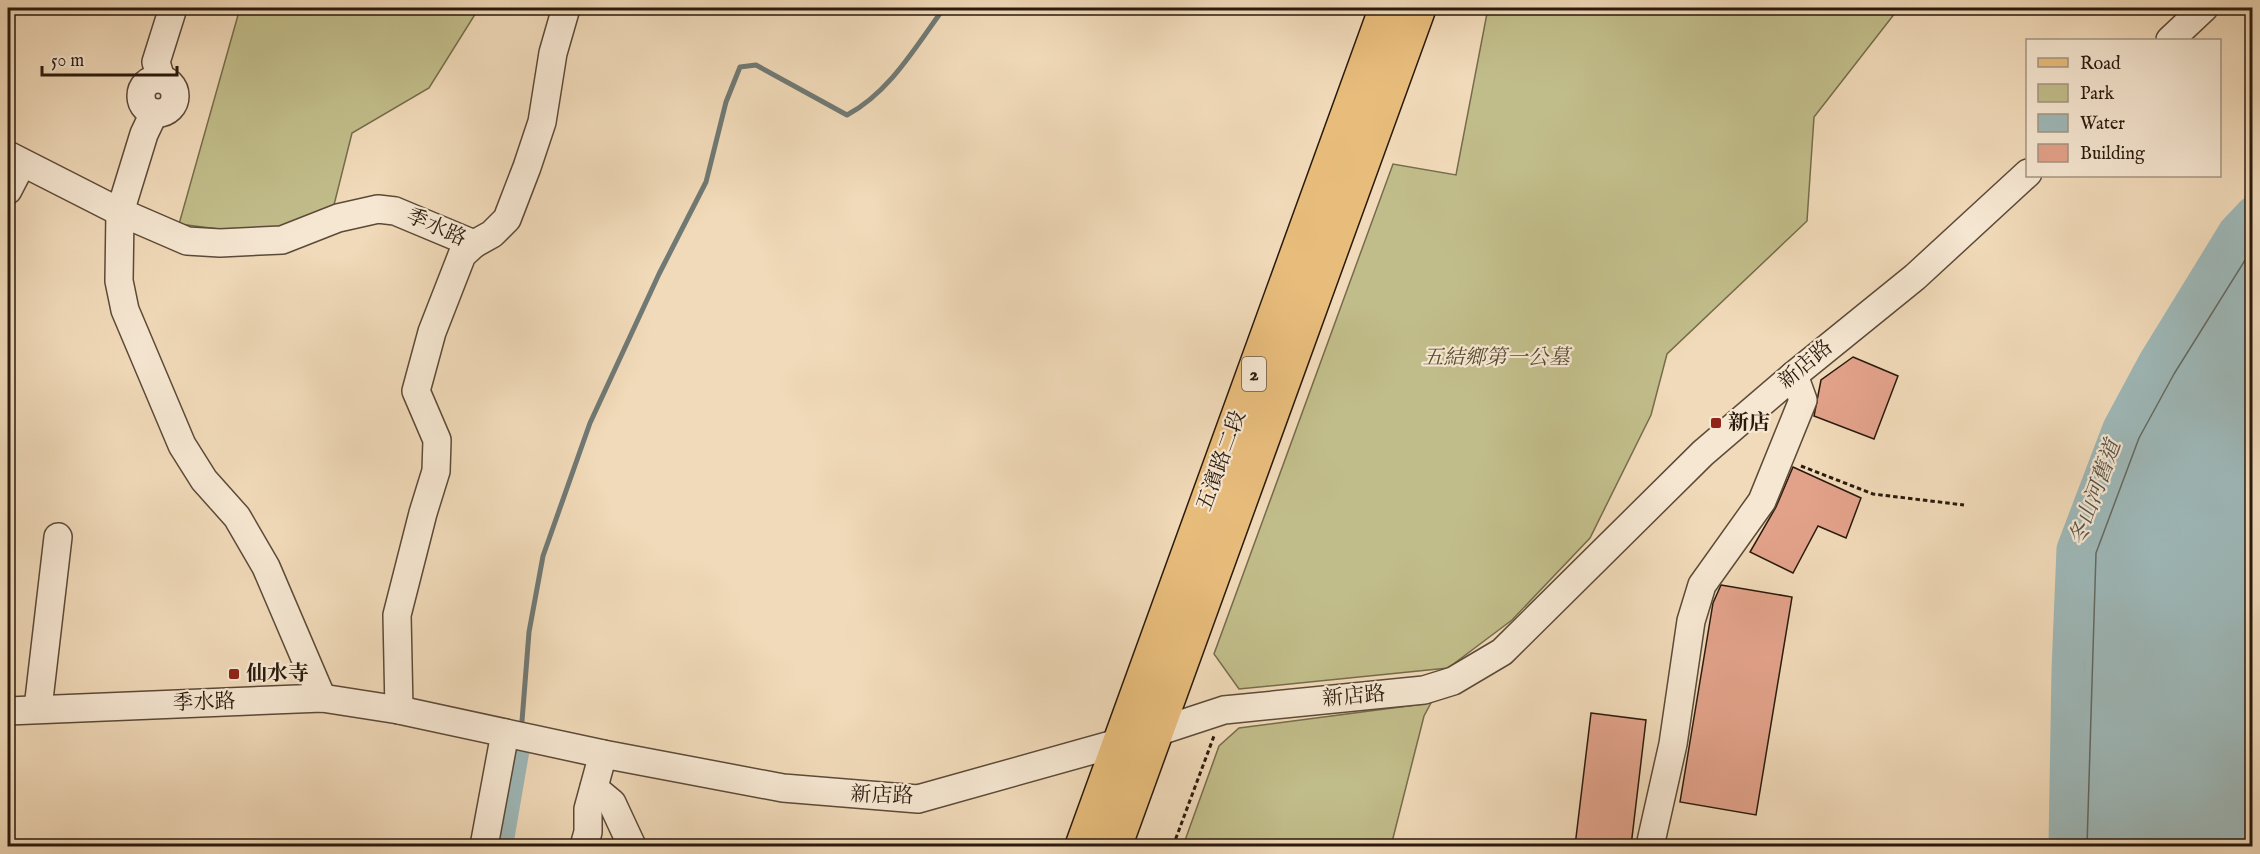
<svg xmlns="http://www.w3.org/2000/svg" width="2260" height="854" viewBox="0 0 2260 854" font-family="'IM FELL English','Noto Serif TC',serif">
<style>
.green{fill:#c1bd8a;stroke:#766c4c;stroke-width:1.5}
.water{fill:#9eb8b8;stroke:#707974;stroke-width:1.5}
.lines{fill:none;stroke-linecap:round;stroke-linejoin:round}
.shore{stroke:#646962;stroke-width:1.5}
.stream{stroke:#707974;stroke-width:5}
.canal{stroke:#9eb8b8;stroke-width:20}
.river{stroke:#9eb8b8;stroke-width:33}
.building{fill:#e2a28a;stroke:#2a1a0d;stroke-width:1.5}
.minor-casing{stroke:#5c4a38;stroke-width:30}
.major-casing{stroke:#2a1a0d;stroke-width:36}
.path{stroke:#2a1a0d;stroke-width:3;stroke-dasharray:4.5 3;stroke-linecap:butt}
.minor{stroke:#f6e7d2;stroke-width:27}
.major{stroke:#e8bd7c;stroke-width:33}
.poi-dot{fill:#8f2418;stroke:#f6e7d2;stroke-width:2}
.labels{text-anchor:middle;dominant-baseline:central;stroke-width:4.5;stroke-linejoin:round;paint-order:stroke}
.shield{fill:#f6e7d2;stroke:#675848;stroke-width:1.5}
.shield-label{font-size:20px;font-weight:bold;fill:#2a1a0d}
.street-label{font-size:21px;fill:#2a1a0d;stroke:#f6e7d2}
.park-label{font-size:21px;font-style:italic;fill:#574b32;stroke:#f6e7d2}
.poi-label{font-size:21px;font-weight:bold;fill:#2a1a0d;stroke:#f6e7d2;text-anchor:start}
.water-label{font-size:22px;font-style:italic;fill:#535149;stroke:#f6e7d2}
</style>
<rect width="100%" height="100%" fill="#f1dab9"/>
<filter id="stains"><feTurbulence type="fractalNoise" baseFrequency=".00333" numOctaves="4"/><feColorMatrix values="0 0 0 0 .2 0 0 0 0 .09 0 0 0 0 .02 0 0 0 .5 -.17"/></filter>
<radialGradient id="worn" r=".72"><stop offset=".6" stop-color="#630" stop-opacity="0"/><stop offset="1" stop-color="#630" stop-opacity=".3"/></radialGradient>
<g class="green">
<path d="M240,8H479L429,88L352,133L332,213L258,234L179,224Z"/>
<path d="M1488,8H1899L1814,117L1807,221L1667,354L1651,415L1590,538L1512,620L1448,668L1239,689L1214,654L1393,164L1456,175Z"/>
<path d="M1431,703L1424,716L1391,846H1183L1219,746L1239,728Z"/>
</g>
<path class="water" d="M2252,213V846H2065L2068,670V698L2071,572L2073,549L2081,523L2119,428L2154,363L2240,227Z"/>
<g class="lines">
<g class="shore">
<path d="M2071,846L2079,549L2124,431L2159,366L2252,222"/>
<path d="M2078,846L2087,551L2131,434L2166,370L2252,233"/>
<path d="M2087,846L2096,553L2139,438L2174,374L2252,249"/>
</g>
<path class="stream" d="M522,721L529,632L543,556L590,423L659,274L706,182L726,102L740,67L756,65L847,115C890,92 916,46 944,8"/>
<path class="canal" d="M503,846L519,753"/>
<path class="river" d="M2065,846L2068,670L2073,549L2119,428L2154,363L2235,231L2252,213"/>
</g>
<g class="building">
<path d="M1853,357L1898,376L1874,439L1814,416L1821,380Z"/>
<path d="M1793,467L1861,498L1846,538L1818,526L1793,573L1750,552L1776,507Z"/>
<path d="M1721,585L1792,597L1756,815L1680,802L1713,603Z"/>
<path d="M1591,713L1646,720L1631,846H1575Z"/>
</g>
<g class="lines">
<g class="minor-casing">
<g id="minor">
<path d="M2170,40L2204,8"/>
<circle cx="158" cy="96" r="17"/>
<path d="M161,79L156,62L173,8"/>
<path d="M154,113L144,134L120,212L119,281L125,310L182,445L204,480L237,517L266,567L322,698"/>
<path d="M8,155L120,212L187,241L220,243L282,240L338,218L378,209L395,211L474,244L462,255L432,332L416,391L437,440L436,471L423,513L397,615L399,710"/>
<path d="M8,190L22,163"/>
<path d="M474,244L492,234L507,219L527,167L542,122L553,53L566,8"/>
<path d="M38,708L58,537"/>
<path d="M8,711L322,698L399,710L603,754L783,788L918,799L1157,732L1224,710L1424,690L1453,681L1502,652L1703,453L1794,375L1915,277L2028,173"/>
<path d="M594,788L612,803L632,846"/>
<path d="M484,846L505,733"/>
<path d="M584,846L588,832V809L603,754"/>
<path d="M1650,846L1673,744L1691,621L1702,585L1762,501L1803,400L1794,375"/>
</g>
</g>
<g class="major-casing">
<g id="major">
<path d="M1082,846L1386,8"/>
<path d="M1115,846L1419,8"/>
</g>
</g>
<g class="path">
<path d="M1801,466L1873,494L1964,505"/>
<path d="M1173,846L1214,736"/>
</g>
<use href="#minor" class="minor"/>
<use href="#major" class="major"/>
</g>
<g class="poi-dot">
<rect x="1710" y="417" width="12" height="12" rx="3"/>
<rect x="228" y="668" width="12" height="12" rx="3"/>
</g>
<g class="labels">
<rect class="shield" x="1242" y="357" width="24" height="34" rx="4.5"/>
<g class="shield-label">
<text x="1254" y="374">2</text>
</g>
<g class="street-label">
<text transform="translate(436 228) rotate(24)">季水路</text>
<text transform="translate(1806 365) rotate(-40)">新店路</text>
<text transform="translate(1222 461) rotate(-70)">五濱路二段</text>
<text transform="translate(1354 697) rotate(-5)">新店路</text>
<text transform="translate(204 703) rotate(-2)">季水路</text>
<text transform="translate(882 796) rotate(2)">新店路</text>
</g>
<g class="park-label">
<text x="1496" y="358">五結鄉第一公墓</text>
</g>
<g class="poi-label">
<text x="1728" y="423">新店</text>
<text x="246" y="674">仙水寺</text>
</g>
<g class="water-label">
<text transform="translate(2096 493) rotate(-70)">冬山河舊道</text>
</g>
</g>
<rect width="2260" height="854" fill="none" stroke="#f1dab9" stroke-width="30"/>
<rect x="9" y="9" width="2242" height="836" fill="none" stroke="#2a1a0d" stroke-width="3"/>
<rect x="15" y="15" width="2230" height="824" fill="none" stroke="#2a1a0d" stroke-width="1.5"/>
<rect x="2026" y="39" width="195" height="138" fill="#f6e7d2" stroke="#a49583" stroke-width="1.5"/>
<rect x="2038" y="58" width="30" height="9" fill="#e8bd7c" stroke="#a49583" stroke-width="1.5"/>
<text x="2080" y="69" font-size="18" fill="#2a1a0d">Road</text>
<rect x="2038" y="84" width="30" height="18" fill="#c1bd8a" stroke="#a49583" stroke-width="1.5"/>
<text x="2080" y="99" font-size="18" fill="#2a1a0d">Park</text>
<rect x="2038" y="114" width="30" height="18" fill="#9eb8b8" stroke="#a49583" stroke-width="1.5"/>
<text x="2080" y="129" font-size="18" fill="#2a1a0d">Water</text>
<rect x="2038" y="144" width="30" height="18" fill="#e2a28a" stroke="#a49583" stroke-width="1.5"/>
<text x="2080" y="159" font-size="18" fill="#2a1a0d">Building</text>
<path d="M42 66v9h135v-9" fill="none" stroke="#2a1a0d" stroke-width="3"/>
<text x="51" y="66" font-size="18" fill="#2a1a0d" stroke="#f6e7d2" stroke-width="4.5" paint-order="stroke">50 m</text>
<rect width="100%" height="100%" filter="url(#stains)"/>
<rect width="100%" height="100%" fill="url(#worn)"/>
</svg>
